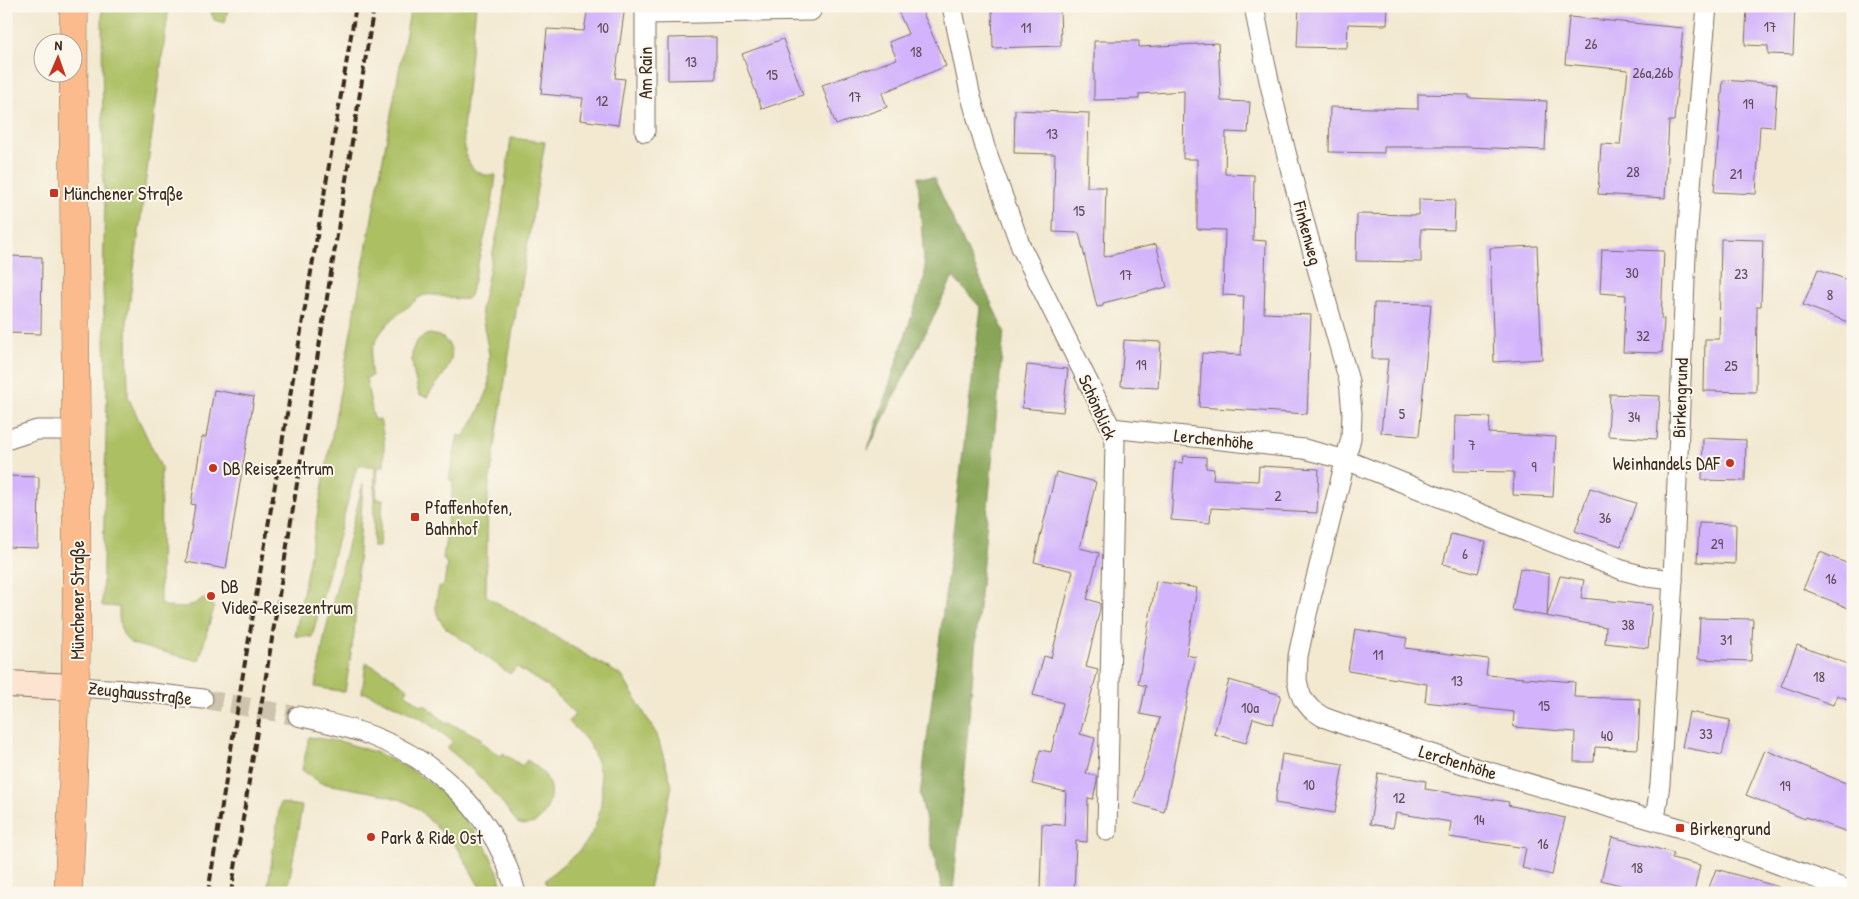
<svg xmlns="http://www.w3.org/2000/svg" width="1859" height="899" viewBox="0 0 1859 899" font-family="'Patrick Hand',sans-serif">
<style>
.green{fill:#acbf63;stroke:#747440}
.forest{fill:#89a659;stroke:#62683c}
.building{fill:#d2b3fc}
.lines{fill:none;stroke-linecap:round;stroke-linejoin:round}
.minor-tunnel{stroke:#cec3ad;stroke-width:19;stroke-dasharray:19 9;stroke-linecap:butt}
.minor-casing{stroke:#7b6d5d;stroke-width:21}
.secondary-casing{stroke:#7b6d5d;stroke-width:28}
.primary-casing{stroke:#7b6d5d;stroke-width:29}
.minor{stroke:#fff;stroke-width:19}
.secondary{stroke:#fde4d1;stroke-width:26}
.primary{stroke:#fbbb8d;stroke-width:28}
.rail{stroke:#3b2a1e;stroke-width:4;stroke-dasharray:8 4;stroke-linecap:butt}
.poi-dot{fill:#c8321e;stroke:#fbf7ec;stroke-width:2}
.labels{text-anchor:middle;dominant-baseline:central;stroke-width:4;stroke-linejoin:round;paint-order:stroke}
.number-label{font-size:15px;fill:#614c56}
.street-label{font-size:18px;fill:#3b2a1e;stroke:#fbf7ec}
.poi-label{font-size:18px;fill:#3b2a1e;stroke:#fbf7ec;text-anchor:start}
</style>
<rect width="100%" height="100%" fill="#fbf7ec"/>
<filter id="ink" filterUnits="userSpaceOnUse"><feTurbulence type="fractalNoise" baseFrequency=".02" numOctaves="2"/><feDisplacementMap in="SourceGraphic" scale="10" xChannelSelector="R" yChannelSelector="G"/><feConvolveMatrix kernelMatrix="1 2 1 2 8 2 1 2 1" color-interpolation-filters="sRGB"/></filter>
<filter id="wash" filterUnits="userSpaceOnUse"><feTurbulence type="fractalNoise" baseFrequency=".0096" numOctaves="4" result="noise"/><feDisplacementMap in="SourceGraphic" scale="20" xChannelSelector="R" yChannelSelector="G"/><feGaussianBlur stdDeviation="1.12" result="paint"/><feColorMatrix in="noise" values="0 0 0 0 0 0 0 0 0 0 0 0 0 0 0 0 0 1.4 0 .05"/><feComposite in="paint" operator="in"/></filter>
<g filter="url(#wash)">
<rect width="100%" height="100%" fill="#f3e9d1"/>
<g class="green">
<path d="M102,6H169L127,321L128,397L161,467L160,604C175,610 190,609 203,598L214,607L199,661L132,644C119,634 119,622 119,607L102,606L107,393L103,289L105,195L103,183Z"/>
<path d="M209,6H238L237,9H228L225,23L214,20Z"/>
<path d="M411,6H476L463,129C464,144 464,166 480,173C484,176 491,175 496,175L491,211L470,296L467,299C453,301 439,293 425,295C419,296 414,302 409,306C385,323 365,344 372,376L366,378L374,420L380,419L384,439V466L378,467L376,499H383L379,547H373L375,466H357L312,637L295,636Z"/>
<path d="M511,138L545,142L511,341L488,493L486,596L622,676L657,735L672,786L648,893H549L545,881C557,867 574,858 585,844C605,818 607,777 591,748C586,738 577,730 569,722L575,714L548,687L517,667L510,674L446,628C433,613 435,606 439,587L444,585L447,564L443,558L447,532L448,505L451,502L453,481L449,479L458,435L463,437L476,417L489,388V354L481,310L501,214Z"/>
<path d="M429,334C437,335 445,337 449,345C459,362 436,383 427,397L419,395C415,375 401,342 429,334Z"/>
<path d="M363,484L354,634L345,692L315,687L326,629Z"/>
<path d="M366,663L385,672L408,689L405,693L422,706L424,704L445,722L463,729L482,739L480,741L500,756L503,753L522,766L527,760C536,766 545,772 549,783C555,802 540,833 517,823C497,793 475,771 447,748L453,741L417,716L367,693H362Z"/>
<path d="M309,737L343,742L377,753L410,769L443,792L486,847L498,872L503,893H483L459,850L417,808L402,800L376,793L321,783L302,770Z"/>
<path d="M280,803L302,806L287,893H267Z"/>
</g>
<path class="forest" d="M918,177L934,178L1004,331L953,893H943L920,795L981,308L953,277L868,450L925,275Z"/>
<g id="blocks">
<g class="building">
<path d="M588,6H625L615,78L625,79L618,125L580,120L583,98L541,94L547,29L584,31Z"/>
<path d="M896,6H920L946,66L882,93L887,107L836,125L822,85L897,59L889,42L908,34Z"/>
<path d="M1060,6L1061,46L993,48L992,8Z"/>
<path d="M1299,6H1388L1387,25L1348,24L1347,48L1297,47Z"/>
<path d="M1795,6L1793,55L1768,54V46L1745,45L1747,7Z"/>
<path d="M1569,17L1683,28L1674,121H1669L1665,198L1598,194L1601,144L1620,145L1628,70L1565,64Z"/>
<path d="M716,37V79L668,80V38Z"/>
<path d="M783,39L803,95L762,109L742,54Z"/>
<path d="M1094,41H1139V47L1218,43L1221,101L1250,102L1248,133L1226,132L1225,174L1254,175L1253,240L1266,241L1264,313L1311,315L1307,414L1199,407L1202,353L1241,355L1244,296L1223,295L1225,230L1197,229V159H1183L1184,91L1139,94V99L1094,100Z"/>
<path d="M1723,80L1777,84L1774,127L1760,126L1756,194L1714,192Z"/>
<path d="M1418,94L1469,95V98L1547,101L1545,150L1468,147H1384V153L1329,152L1330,107L1418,109Z"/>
<path d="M1015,110L1089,113L1087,187H1106L1104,257L1156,244L1167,287L1103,303V306L1097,307L1079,233L1053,232L1055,154L1014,153Z"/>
<path d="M1419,199L1455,200L1454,230L1421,229V262L1356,261L1357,214L1419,215Z"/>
<path d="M1721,239L1763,240L1761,306H1757L1756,392L1704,391L1705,339H1719Z"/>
<path d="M1537,246L1542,359L1494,362L1490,248Z"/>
<path d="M1602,249L1664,251L1661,319H1664L1662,353L1623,352L1626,295L1600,293Z"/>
<path d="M6,256L42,257L41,334L6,333Z"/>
<path d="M1818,269L1853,282V324L1803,305Z"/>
<path d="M1374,303L1431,304L1419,436L1381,433L1388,359H1372Z"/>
<path d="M1124,340L1161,342L1158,388L1121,386Z"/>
<path d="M1027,365L1068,369L1063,412L1022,408Z"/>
<path d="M214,390L254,397L226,569L186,562L195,505L191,504L202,437H206Z"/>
<path d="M1610,394L1660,396L1657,439L1608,436Z"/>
<path d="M1455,416L1490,417L1489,433L1556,437L1553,497L1513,495L1514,472L1454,471Z"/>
<path d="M1703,438L1746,440L1745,481L1702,480Z"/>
<path d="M1184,456L1206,457V468L1214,469L1213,479L1258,481L1259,466L1319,469L1317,513L1211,508L1210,523L1171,520L1175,462L1183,463Z"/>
<path d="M1056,472L1096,482L1080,548L1099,553L1087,599L1100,603V609L1086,667L1098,670L1080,734L1095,738L1086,774L1097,776V782L1093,799L1088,798L1087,842L1076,841L1074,893H1040L1042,824L1064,825L1066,792L1032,784L1040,750L1051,752L1063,703L1033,695L1044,656L1051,658L1073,571L1034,562Z"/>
<path d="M6,476L39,477L38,548L6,547Z"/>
<path d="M1590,488L1636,503L1621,546L1575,531Z"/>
<path d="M1699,523L1736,524L1735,564L1697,562Z"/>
<path d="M1451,534L1486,542L1478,573L1443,564Z"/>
<path d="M1820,552L1853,566V610L1803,589Z"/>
<path d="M1520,568L1549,574L1547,616L1560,576L1584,580L1581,598L1652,605L1648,648L1605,643L1606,627L1512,610Z"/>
<path d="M1156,581L1197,588L1186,655L1196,657L1164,812L1133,803L1160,718L1140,714L1146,686L1138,684Z"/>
<path d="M1700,618L1753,619L1751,661L1698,659Z"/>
<path d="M1355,629L1407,638L1405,648L1488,659L1486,675L1575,682L1574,697L1640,699L1638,749L1595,747L1594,762H1574L1575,732L1513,727L1514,712L1425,702L1427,684L1348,671Z"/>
<path d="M1797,645L1853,666V701L1837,695L1833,705L1781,686Z"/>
<path d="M1229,680L1281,695L1273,724L1253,718L1246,743L1214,734Z"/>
<path d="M1689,712L1730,720L1722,755L1682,747Z"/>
<path d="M1765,750L1853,786V834L1806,817L1805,819L1746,795Z"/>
<path d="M1282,754L1343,764L1335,813L1275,803Z"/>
<path d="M1378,773L1426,781L1425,789L1509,802L1508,805L1565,818L1552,875L1522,868L1526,848L1449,837L1451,822L1396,813L1393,828L1370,824Z"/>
<path d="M1612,837L1674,853L1672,858L1700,865L1694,893H1650L1601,880Z"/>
<path d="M1716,869L1779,887L1778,893H1707Z"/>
</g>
</g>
</g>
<g filter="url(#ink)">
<use href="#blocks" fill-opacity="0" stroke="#7b6d5d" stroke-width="1"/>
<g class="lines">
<path class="minor-tunnel" d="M203,699L298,716"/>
<g class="minor-casing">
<g id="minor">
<path d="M645,6V132"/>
<path d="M952,6L970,93L985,147L1021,247L1111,428L1115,442L1107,831"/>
<path d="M1254,6C1277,133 1314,257 1349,381L1352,413L1351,438L1307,614L1298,656L1297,680L1299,689L1302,698L1311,709L1323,717L1359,730L1466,765L1680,828L1853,892"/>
<path d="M646,14L811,11"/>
<path d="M1111,428L1304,449L1346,460L1622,570L1648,577L1673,580"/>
<path d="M6,440L37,430H76"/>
<path d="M76,687L125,690L203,699"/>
<path d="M298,716C323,722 348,727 372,736C442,763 497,819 516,893"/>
<path d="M1655,820L1660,784L1673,580L1686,255L1692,174L1707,6"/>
</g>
</g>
<g class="secondary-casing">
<path id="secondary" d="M6,684L76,687"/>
</g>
<g class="primary-casing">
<path id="primary" d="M68,893C85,597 71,302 74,6"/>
</g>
<use href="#minor" class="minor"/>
<use href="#secondary" class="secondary"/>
<use href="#primary" class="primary"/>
<g class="rail">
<path d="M208,893L243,674L356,6"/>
<path d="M231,893L374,6"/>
</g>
</g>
</g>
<g class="poi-dot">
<rect x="49" y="188" width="10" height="10" rx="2.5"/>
<circle cx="1730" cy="463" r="5"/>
<circle cx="213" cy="468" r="5"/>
<rect x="410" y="512" width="10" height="10" rx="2.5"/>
<circle cx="211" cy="596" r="5"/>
<rect x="1675" y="823" width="10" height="10" rx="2.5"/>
<circle cx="371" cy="837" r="5"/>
</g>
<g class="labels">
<g class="number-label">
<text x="1770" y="26">17</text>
<text x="603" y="27">10</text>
<text x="1026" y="27">11</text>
<text x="1591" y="43">26</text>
<text x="916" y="51">18</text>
<text x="691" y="61">13</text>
<text x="1653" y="72">26a,26b</text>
<text x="772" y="74">15</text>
<text x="855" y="96">17</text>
<text x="602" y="100">12</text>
<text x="1748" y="103">19</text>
<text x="1052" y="133">13</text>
<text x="1633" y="171">28</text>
<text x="1736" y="173">21</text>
<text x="1079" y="210">15</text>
<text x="1632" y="272">30</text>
<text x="1741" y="273">23</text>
<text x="1126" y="274">17</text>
<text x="1830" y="294">8</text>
<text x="1643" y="335">32</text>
<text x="1141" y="364">19</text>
<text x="1731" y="365">25</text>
<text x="1402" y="413">5</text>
<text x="1634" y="416">34</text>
<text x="1472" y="444">7</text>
<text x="1534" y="466">9</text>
<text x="1278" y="495">2</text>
<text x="1605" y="517">36</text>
<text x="1717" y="543">29</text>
<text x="1465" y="553">6</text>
<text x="1831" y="578">16</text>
<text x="1628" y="624">38</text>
<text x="1726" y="639">31</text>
<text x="1378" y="654">11</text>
<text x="1819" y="676">18</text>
<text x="1457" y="680">13</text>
<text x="1544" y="705">15</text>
<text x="1250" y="707">10a</text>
<text x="1706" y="733">33</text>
<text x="1607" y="735">40</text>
<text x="1309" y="784">10</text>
<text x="1785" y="785">19</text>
<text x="1399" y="797">12</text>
<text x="1479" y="819">14</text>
<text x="1543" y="843">16</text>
<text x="1637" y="867">18</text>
</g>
<g class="street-label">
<text transform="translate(645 73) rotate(-90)">Am Rain</text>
<text transform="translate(1308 233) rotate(75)">Finkenweg</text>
<text transform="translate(1680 398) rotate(-88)">Birkengrund</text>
<text transform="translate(1098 407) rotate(66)">Schönblick</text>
<text transform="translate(1214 439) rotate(6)">Lerchenhöhe</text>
<text transform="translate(77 600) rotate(-90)">Münchener Straße</text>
<text transform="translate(140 693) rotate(6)">Zeughausstraße</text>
<text transform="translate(1458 762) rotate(17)">Lerchenhöhe</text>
</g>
<g class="poi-label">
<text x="64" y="193">Münchener Straße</text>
<text x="1720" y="463" text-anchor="end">Weinhandels DAF</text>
<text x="223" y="468">DB Reisezentrum</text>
<text x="425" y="507">Pfaffenhofen,<tspan x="425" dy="21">Bahnhof</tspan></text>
<text x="221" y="586">DB<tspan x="221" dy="21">Video-Reisezentrum</tspan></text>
<text x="1690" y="828">Birkengrund</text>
<text x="381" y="837">Park &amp; Ride Ost</text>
</g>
</g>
<rect width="1859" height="899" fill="none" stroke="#fbf7ec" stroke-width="25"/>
<g transform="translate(58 58) rotate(2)"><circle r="24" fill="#fbf7ec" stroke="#aea59a"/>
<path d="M0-4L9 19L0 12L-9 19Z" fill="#c8321e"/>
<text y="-8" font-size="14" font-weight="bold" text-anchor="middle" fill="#3b2a1e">N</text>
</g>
</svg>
